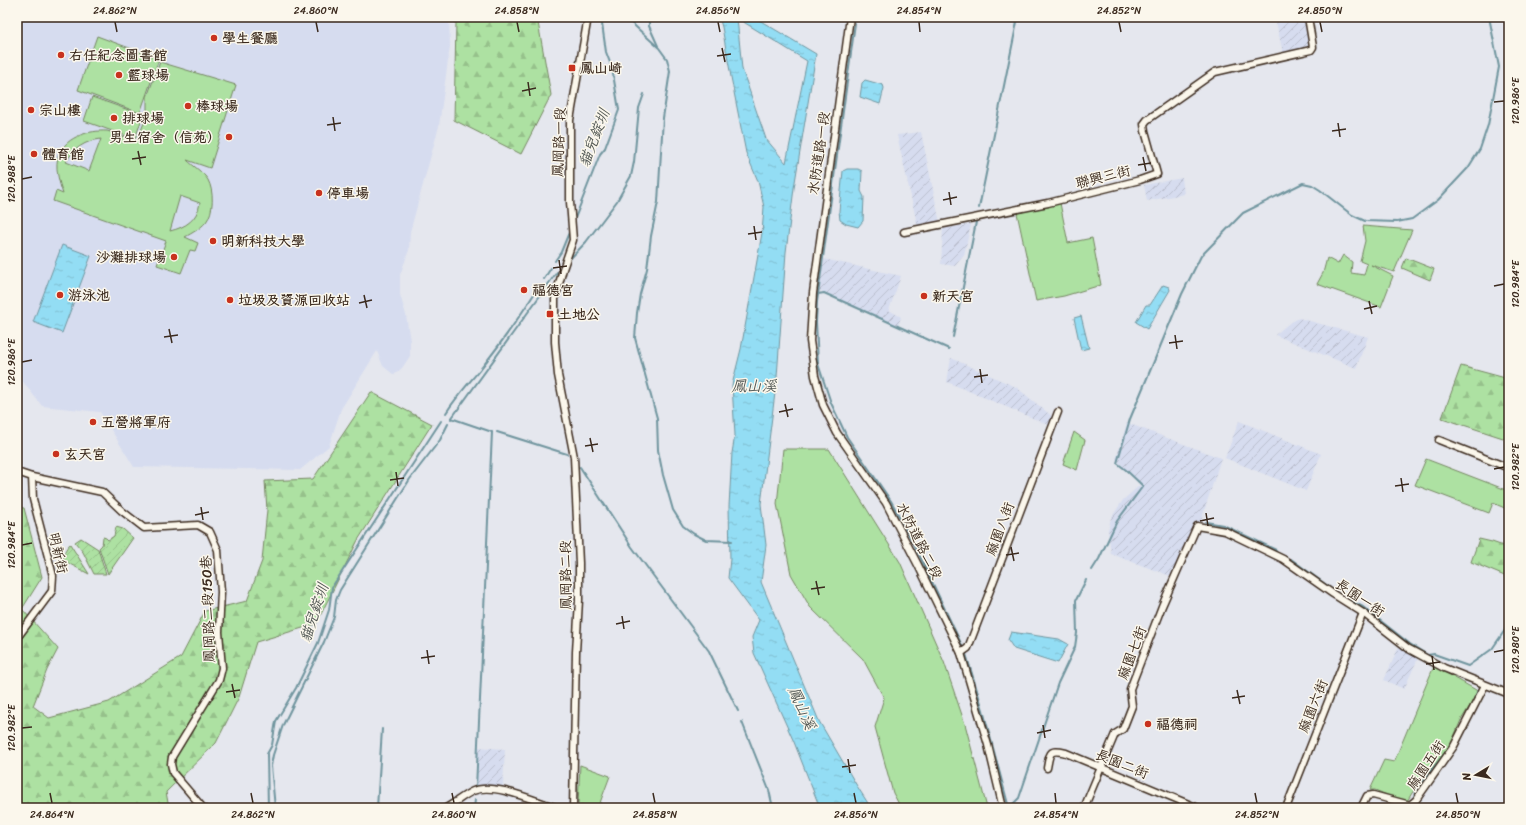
<svg xmlns="http://www.w3.org/2000/svg" width="1526" height="825" viewBox="0 0 1526 825" font-family="Sriracha,'LXGW WenKai TC',sans-serif">
<style>
.built{fill:#d6dcef}
.industrial{fill:url(#industrial-furrows)}
.green{fill:#ade1a2;stroke:#748660;fill-rule:evenodd}
.forest{fill:url(#forest-firs);stroke:#748660}
.garden{fill:url(#garden-furrows);stroke:#748660}
.water{fill:url(#water-ripples);stroke:#70959e;fill-rule:evenodd}
.lines{fill:none;stroke-linecap:round;stroke-linejoin:round}
.stream{stroke:#70959e;stroke-width:2}
.minor-casing{stroke:#3b2a1e;stroke-width:9}
.minor{stroke:#fbf7ec;stroke-width:6}
.ticks{fill:none;stroke:#3b2a1e;stroke-width:1.5}
.poi-dot{fill:#c8321e;stroke:#fbf7ec;stroke-width:1.5}
.labels{text-anchor:middle;dominant-baseline:central;stroke-width:3;stroke-linejoin:round;paint-order:stroke}
.poi-label{font-size:14px;font-weight:bold;fill:#3b2a1e;stroke:#fbf7ec;text-anchor:start}
.street-label{font-size:14px;fill:#3b2a1e;stroke:#fbf7ec}
.water-label{font-size:15px;font-style:italic;fill:#515754;stroke:#fbf7ec}
.neatline{fill:none;stroke:#3b2a1e;stroke-width:1.5}
.ticks-label{font-size:10px;text-anchor:middle;fill:#3b2a1e}
</style>
<defs>
<pattern id="industrial-furrows" width="10" height="10" patternUnits="userSpaceOnUse"><rect width="10" height="10" fill="#d6dcef"/><path d="M-1 1l2-2M0 10L10 0M9 11l2-2" fill="none" stroke="#b9bdcc"/></pattern>
<pattern id="forest-firs" width="22" height="20" patternUnits="userSpaceOnUse"><rect width="22" height="20" fill="#ade1a2"/><path d="M5 1l3.5 6h-7zM16 11l3.5 6h-7z" fill="#96c18b"/></pattern>
<pattern id="garden-furrows" width="10" height="10" patternUnits="userSpaceOnUse"><rect width="10" height="10" fill="#ade1a2"/><path d="M-1 1l2-2M0 10L10 0M9 11l2-2" fill="none" stroke="#96c18b"/></pattern>
<pattern id="water-ripples" width="26" height="14" patternUnits="userSpaceOnUse"><rect width="26" height="14" fill="#93ddf4"/><path d="M2 4q2-2 4 0t4 0M15 11q2-2 4 0t4 0" fill="none" stroke="#80bed1"/></pattern>
</defs>
<rect width="100%" height="100%" fill="#e5e7ee"/>
<filter id="ink" filterUnits="userSpaceOnUse"><feTurbulence type="fractalNoise" baseFrequency=".025" numOctaves="2"/><feDisplacementMap in="SourceGraphic" scale="8" xChannelSelector="R" yChannelSelector="G"/><feConvolveMatrix kernelMatrix="1 2 1 2 8 2 1 2 1" color-interpolation-filters="sRGB"/></filter>
<g filter="url(#ink)">
<path class="built" d="M17,17L449,18L450,46L439,126L410,232L409,250L400,275V295L406,315L410,341V356L402,368L394,375L383,366L377,351L341,409L329,446L300,470L134,467L100,412L42,406L17,374Z"/>
<g class="industrial">
<path d="M1275,17H1304L1311,47L1283,53Z"/>
<path d="M921,132L940,223L918,228L897,135Z"/>
<path d="M1182,178L1184,194L1147,201L1144,185Z"/>
<path d="M971,224L964,255L955,266L941,264L943,229Z"/>
<path d="M824,259L901,276L889,310L901,317L898,326L819,290Z"/>
<path d="M1299,318L1368,337L1356,368L1275,335L1288,324Z"/>
<path d="M951,358L1016,387L1053,417L1049,425L947,382Z"/>
<path d="M1239,421L1321,454L1306,491L1225,458Z"/>
<path d="M1127,423L1221,458L1201,521L1192,527L1173,577L1111,554L1108,530L1111,518L1123,500L1140,485L1116,459Z"/>
<path d="M1401,642L1419,656L1404,689L1384,680Z"/>
<path d="M477,747L505,749L503,786L476,785Z"/>
</g>
<g class="green">
<path d="M97,36L159,59L140,113L78,90Z"/>
<path d="M160,62L236,85L210,168L187,160C193,166 203,172 208,180C214,191 214,212 206,222C200,229 192,233 185,237L198,243L195,251L190,250L181,273L157,265L166,241L53,201L56,191L63,194C59,182 54,166 59,154C67,136 90,130 107,131C117,133 127,139 137,141L147,115V97ZM101,139L89,171L66,162C74,148 85,141 101,139ZM180,196L200,203C197,220 186,227 170,231Z"/>
<path d="M92,97L143,115L135,139L84,121Z"/>
<path d="M1060,203L1068,243L1092,238L1101,285L1064,296L1036,301L1017,213Z"/>
<path d="M1363,226L1412,230L1394,272L1371,265L1393,276L1381,307L1317,284L1323,273L1327,258L1338,264L1343,255L1352,262L1351,273L1364,275L1367,264L1360,261L1365,241Z"/>
<path d="M1074,432L1085,440L1077,470L1063,464Z"/>
<path d="M783,449H829L900,562L944,662L965,724L987,808H901L893,793L875,727L884,698L863,659L810,607L791,574L777,504Z"/>
<path d="M1426,459L1509,491V505L1507,509L1493,503L1489,513L1415,485Z"/>
<path d="M1434,666L1476,690L1478,693L1461,720L1450,746L1412,793L1406,803L1375,790H1370L1384,760L1394,762Z"/>
<path d="M580,765L610,776L598,808H587L578,804Z"/>
</g>
<g class="forest">
<path d="M453,17H537L551,95L521,154L454,120L456,23Z"/>
<path d="M1406,258L1434,269L1430,280L1402,268Z"/>
<path d="M1461,366L1509,379V405L1507,411H1509V440L1442,418Z"/>
<path d="M371,392L432,424L358,540L316,624L256,642L239,697L216,743L166,792L169,808H17V507L24,508L42,577L22,609L58,649L47,670L33,706L49,718L109,702L181,657L205,611L247,601L262,561L267,510L265,481L313,479Z"/>
<path d="M1479,539L1492,542L1509,548V572L1507,577L1471,562Z"/>
</g>
<g class="garden">
<path d="M116,527L123,529L133,538L108,574L99,548L102,545L103,537L106,538L108,540L114,536Z"/>
<path d="M81,538L98,549L106,574H94L83,552L75,542Z"/>
<path d="M70,544L89,574L64,561C63,554 65,549 70,544Z"/>
</g>
<g class="water">
<path d="M719,17H754L816,54L794,188L786,252L777,377L761,504L766,545L761,582L819,721L857,786L871,808H820L794,742L754,653L752,637L759,620L728,578L730,559L729,506L732,453L735,435L732,385L741,349L762,233L764,207L758,181L746,153L731,77L722,27ZM737,18L807,61L786,163L766,139L742,69Z"/>
<path d="M865,80L883,85L884,88L880,104L860,97L862,83Z"/>
<path d="M847,169H858L862,171L861,191L864,197L863,221L858,227L846,224L840,220L839,211L843,171Z"/>
<path d="M62,245L91,256L62,333L33,322Z"/>
<path d="M1163,285L1169,287L1170,290L1147,329L1136,322L1146,305H1150Z"/>
<path d="M1081,316L1089,348L1081,350L1074,318Z"/>
<path d="M1011,632L1059,639L1068,644L1058,663L1014,649L1008,640Z"/>
</g>
<g class="lines">
<g class="stream">
<path d="M625,17L659,48L667,59L670,71L663,118L658,202L651,236L647,269L640,294L637,313L635,338L657,418L658,450L663,475L673,510L683,526L694,534L706,540L732,541"/>
<path d="M649,17V26L658,46"/>
<path d="M855,23L817,302L816,322L818,364L831,403L847,437L891,501L916,548L966,654L983,710L1009,808"/>
<path d="M979,208L1017,22"/>
<path d="M574,221L600,154L605,148L619,110L612,68L606,52L601,17"/>
<path d="M569,260L586,242L617,201L631,176L634,162L639,108L644,94"/>
<path d="M555,261L561,252L570,230"/>
<path d="M544,279L551,268"/>
<path d="M818,294L824,293L949,349"/>
<path d="M953,337L976,222"/>
<path d="M446,413C458,394 473,379 486,362C505,338 522,313 538,288"/>
<path d="M451,418L492,432L476,788"/>
<path d="M451,419L557,272"/>
<path d="M497,432L567,454"/>
<path d="M580,467L632,547L709,651L738,711"/>
<path d="M1206,522L1223,525L1276,550"/>
<path d="M1291,559L1343,597L1363,607L1410,644L1439,662"/>
<path d="M1092,570L1099,559L1117,521L1143,486L1126,470L1117,463L1130,419L1182,294L1201,256L1243,213L1303,183L1312,185L1320,190L1352,215L1365,221L1397,222L1412,219L1438,200L1468,168L1480,149L1488,125L1499,67L1489,17"/>
<path d="M1428,655L1434,654L1468,666L1492,649L1505,630L1509,613"/>
<path d="M1469,711L1478,690"/>
<path d="M742,722L769,790L773,808"/>
<path d="M1413,800L1416,789L1449,748"/>
<path d="M268,808L267,754L272,745L276,721L296,688L318,643L329,610L332,587L441,421"/>
<path d="M275,808L271,766L273,755L283,725L324,642L334,617L336,600L340,590L410,479L440,440L448,424"/>
<path d="M377,808L382,729"/>
<path d="M474,808L475,800"/>
<path d="M1009,808L1019,798L1058,683L1075,647L1077,633L1076,600L1086,580"/>
</g>
<g class="minor-casing">
<g id="minor">
<path d="M850,17L813,293L810,341L815,376L823,405L837,433L886,503L918,565L961,653L988,745L1003,808"/>
<path d="M904,232L1048,203L1140,180L1157,174L1145,131L1144,124L1147,120L1215,72L1311,50L1313,47L1308,17"/>
<path d="M1439,440L1509,468"/>
<path d="M17,472L32,477L33,499L53,576L52,591L17,638"/>
<path d="M32,477L102,492L122,511L144,528L198,525L210,532L218,550L221,592L219,632L222,668L219,680L172,757L171,764L173,773L203,808"/>
<path d="M961,653L968,648L1058,412"/>
<path d="M1047,768C1050,752 1049,749 1066,753L1198,808"/>
<path d="M446,808C455,803 464,795 473,791C494,782 535,801 557,808"/>
<path d="M573,808L576,652L579,600V563L574,457L558,375L555,342V299L563,269L573,240L570,202V120L588,17"/>
<path d="M1084,808L1115,734L1123,729L1132,706L1130,689L1162,606L1197,526L1225,531L1283,559L1333,594L1363,613L1409,649L1444,668L1509,694"/>
<path d="M1286,808L1363,613"/>
<path d="M1361,808L1367,796L1373,795L1410,805L1416,800L1454,746L1485,685"/>
</g>
</g>
<use href="#minor" class="minor"/>
</g>
</g>
<path class="ticks" d="M115,22L117,32M316,22L318,32M517,22L519,32M718,22L720,32M919,22L920,32M1119,22L1121,32M1320,22L1322,32M722,48L725,62M717,56L731,54M528,82L530,96M522,91L536,88M1494,102L1504,101M333,117L335,131M1338,123L1340,137M327,125L341,123M1332,131L1346,129M138,151L141,165M1143,157L1146,171M132,159L146,157M1138,165L1151,163M22,179L32,177M949,192L951,205M943,200L957,197M754,226L756,240M748,234L762,232M559,260L561,274M553,268L567,266M1494,286L1504,284M364,295L367,308M1369,301L1372,314M359,303L372,300M1364,309L1377,306M169,329L172,343M1175,335L1177,349M164,337L178,335M1169,343L1183,341M22,362L32,360M980,369L982,383M974,377L988,375M785,404L788,417M779,412L793,409M590,438L593,452M585,446L598,444M1494,469L1504,467M396,472L398,486M1401,478L1403,492M390,480L404,478M1395,486L1409,484M201,507L203,520M1206,513L1208,526M195,515L209,512M1200,521L1214,518M22,545L32,543M1011,547L1014,561M1006,555L1019,553M816,581L819,595M811,589L825,587M622,616L624,629M616,624L630,621M427,650L429,664M1494,652L1504,650M1432,656L1434,670M421,658L435,656M1426,664L1440,662M232,684L235,698M1237,690L1240,704M226,692L240,690M1232,698L1245,696M1043,725L1045,738M22,728L32,727M1037,733L1051,730M848,759L850,773M842,767L856,765M50,793L52,803M251,793L253,803M452,793L454,803M653,793L655,803M854,793L856,803M1055,793L1056,803M1255,793L1257,803M1456,793L1458,803"/>
<g class="poi-dot">
<circle cx="214" cy="38" r="4"/>
<circle cx="61" cy="55" r="4"/>
<rect x="568" y="64" width="8" height="8" rx="2"/>
<circle cx="119" cy="75" r="4"/>
<circle cx="188" cy="106" r="4"/>
<circle cx="31" cy="110" r="4"/>
<circle cx="114" cy="118" r="4"/>
<circle cx="229" cy="137" r="4"/>
<circle cx="34" cy="154" r="4"/>
<circle cx="319" cy="193" r="4"/>
<circle cx="213" cy="241" r="4"/>
<circle cx="174" cy="257" r="4"/>
<circle cx="524" cy="290" r="4"/>
<circle cx="60" cy="295" r="4"/>
<circle cx="924" cy="296" r="4"/>
<circle cx="230" cy="300" r="4"/>
<rect x="546" y="310" width="8" height="8" rx="2"/>
<circle cx="93" cy="422" r="4"/>
<circle cx="56" cy="454" r="4"/>
<circle cx="1148" cy="724" r="4"/>
</g>
<g class="labels">
<g class="poi-label">
<text x="222" y="38">學生餐廳</text>
<text x="69" y="55">右任紀念圖書館</text>
<text x="580" y="68">鳳山崎</text>
<text x="127" y="75">籃球場</text>
<text x="196" y="106">棒球場</text>
<text x="39" y="110">宗山樓</text>
<text x="122" y="118">排球場</text>
<text x="221" y="137" text-anchor="end">男生宿舍（信苑）</text>
<text x="42" y="154">體育館</text>
<text x="327" y="193">停車場</text>
<text x="221" y="241">明新科技大學</text>
<text x="166" y="257" text-anchor="end">沙灘排球場</text>
<text x="532" y="290">福德宫</text>
<text x="68" y="295">游泳池</text>
<text x="932" y="296">新天宫</text>
<text x="238" y="300">垃圾及資源回收站</text>
<text x="558" y="314">土地公</text>
<text x="101" y="422">五營將軍府</text>
<text x="64" y="454">玄天宮</text>
<text x="1156" y="724">福德祠</text>
</g>
<g class="street-label">
<text transform="translate(559 142) rotate(-88)">鳳岡路一段</text>
<text transform="translate(819 153) rotate(-82)">水防道路一段</text>
<text transform="translate(1103 177) rotate(-14)">聯興三街</text>
<text transform="translate(1000 529) rotate(-69)">麻園八街</text>
<text transform="translate(919 541) rotate(63)">水防道路二段</text>
<text transform="translate(58 553) rotate(77)">明新街</text>
<text transform="translate(566 575) rotate(-91)">鳳岡路二段</text>
<text transform="translate(1360 598) rotate(34)">長園一街</text>
<text transform="translate(208 609) rotate(-92)">鳳岡路二段150巷</text>
<text transform="translate(1132 653) rotate(-69)">麻園七街</text>
<text transform="translate(1313 706) rotate(-68)">麻園六街</text>
<text transform="translate(1122 764) rotate(22)">長園二街</text>
<text transform="translate(1426 765) rotate(-56)">麻園五街</text>
</g>
<g class="water-label">
<text transform="translate(594 138) rotate(-69)">貓兒錠圳</text>
<text x="754" y="386">鳳山溪</text>
<text transform="translate(314 613) rotate(-72)">貓兒錠圳</text>
<text transform="translate(802 708) rotate(66)">鳳山溪</text>
</g>
</g>
<rect width="1526" height="825" fill="none" stroke="#fbf7ec" stroke-width="44"/>
<g transform="translate(1476 775) rotate(260)" stroke="#fbf7ec" stroke-width="3" paint-order="stroke">
<path d="M0-3L7 15L0 10L-7 15Z" fill="#3b2a1e"/>
<text y="-6" font-size="11" font-weight="bold" text-anchor="middle" fill="#3b2a1e">N</text>
</g>
<rect x="22" y="22" width="1482" height="781" class="neatline"/>
<g class="ticks-label">
<text x="115" y="14">24.862°N</text>
<text x="316" y="14">24.860°N</text>
<text x="517" y="14">24.858°N</text>
<text x="718" y="14">24.856°N</text>
<text x="919" y="14">24.854°N</text>
<text x="1119" y="14">24.852°N</text>
<text x="1320" y="14">24.850°N</text>
<text transform="translate(1515 101) rotate(-90)" y="4">120.986°E</text>
<text transform="translate(11 179) rotate(-90)" y="4">120.988°E</text>
<text transform="translate(1515 284) rotate(-90)" y="4">120.984°E</text>
<text transform="translate(11 362) rotate(-90)" y="4">120.986°E</text>
<text transform="translate(1515 467) rotate(-90)" y="4">120.982°E</text>
<text transform="translate(11 545) rotate(-90)" y="4">120.984°E</text>
<text transform="translate(1515 650) rotate(-90)" y="4">120.980°E</text>
<text transform="translate(11 728) rotate(-90)" y="4">120.982°E</text>
<text x="52" y="818">24.864°N</text>
<text x="253" y="818">24.862°N</text>
<text x="454" y="818">24.860°N</text>
<text x="655" y="818">24.858°N</text>
<text x="856" y="818">24.856°N</text>
<text x="1056" y="818">24.854°N</text>
<text x="1257" y="818">24.852°N</text>
<text x="1458" y="818">24.850°N</text>
</g>
</svg>
